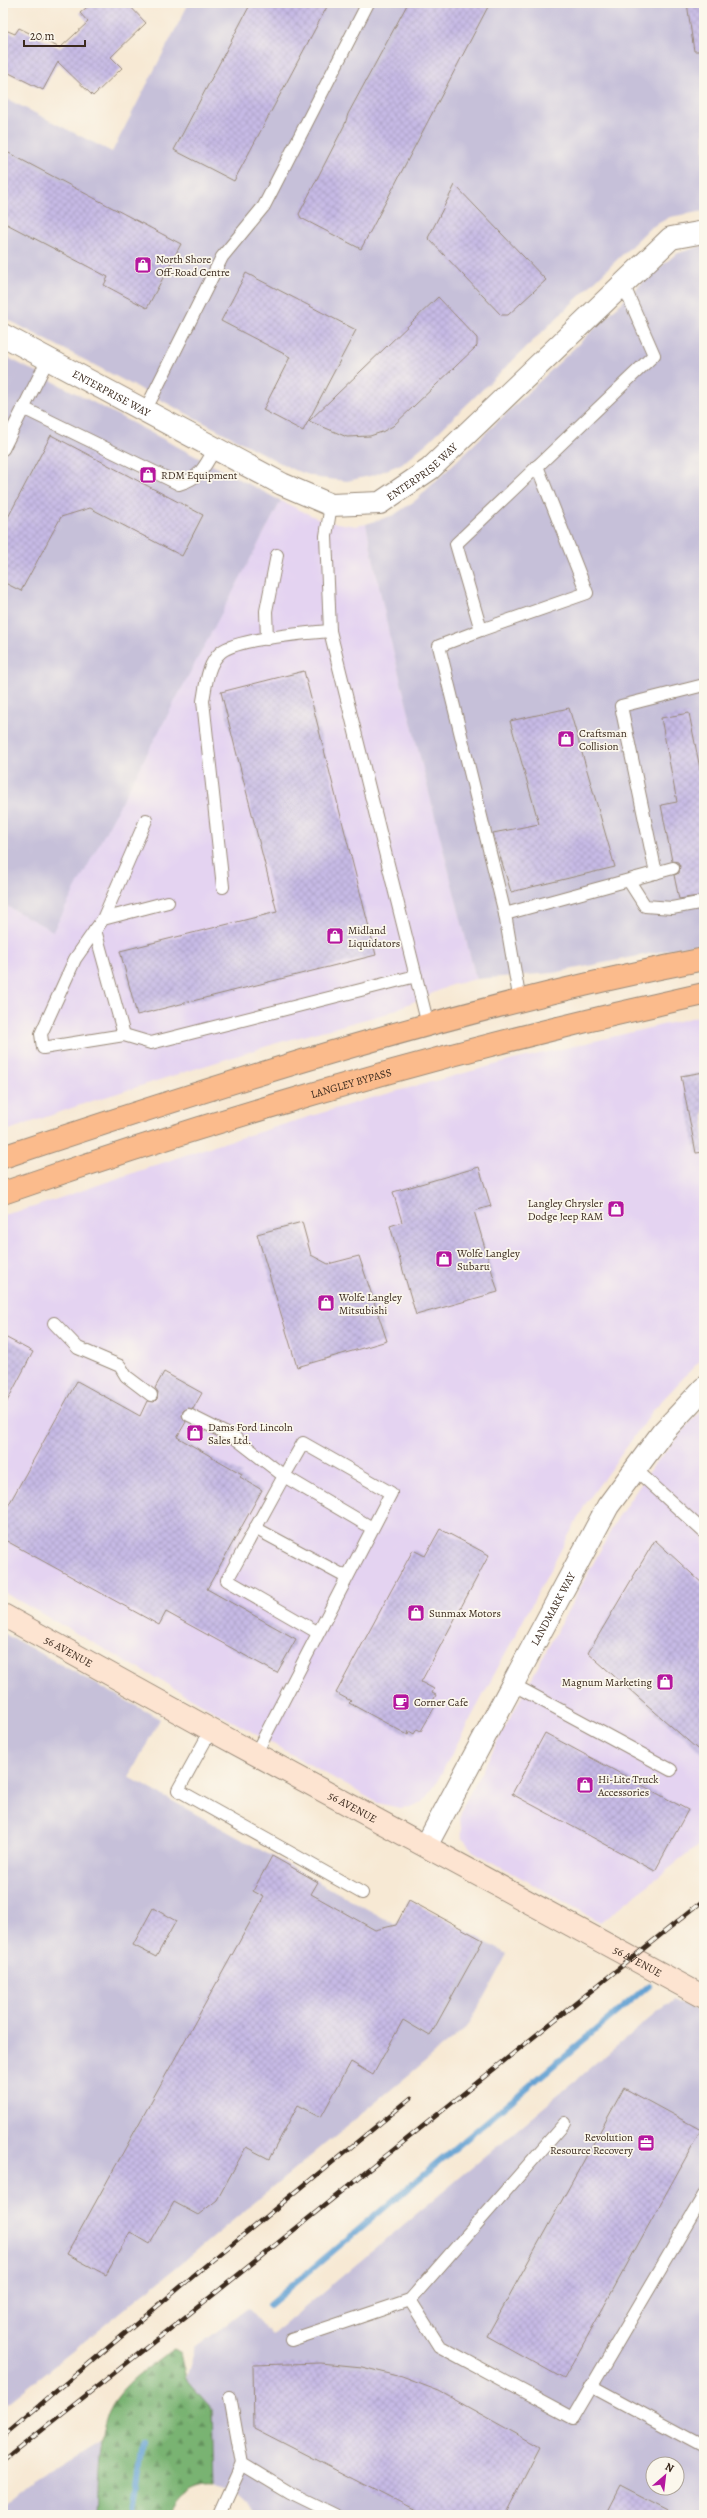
<svg xmlns="http://www.w3.org/2000/svg" width="707" height="2518" viewBox="0 0 707 2518" font-family="Alegreya,serif">
<style>
.built{fill:#e4d3f1}
.industrial{fill:#c6c0d9;fill-rule:evenodd}
.forest{fill:url(#forest-firs);stroke:#5a6e48}
.lines{fill:none;stroke-linecap:round;stroke-linejoin:round}
.stream{stroke:#5f9fd2;stroke-width:6}
.building{fill:url(#building-cross-hatch)}
.lane-casing{stroke:#998a79;stroke-width:14}
.street-casing{stroke:#998a79;stroke-width:24}
.secondary-casing{stroke:#998a79;stroke-width:24}
.highway-casing{stroke:#998a79;stroke-width:24}
.lane{stroke:#fff;stroke-width:12}
.street{stroke:#fff;stroke-width:22}
.secondary{stroke:#fde4d1;stroke-width:22}
.highway{stroke:#fbbb8c;stroke-width:22}
.rail-casing{stroke:#3b2a1e;stroke-width:4.5}
.rail{stroke:#fbf7ec;stroke-width:3;stroke-dasharray:9;stroke-linecap:butt}
.labels{text-anchor:middle;dominant-baseline:central;stroke-width:3.5;stroke-linejoin:round;paint-order:stroke}
.poi-label{font-size:11px;fill:#3b2a1e;stroke:#fbf7ec;text-anchor:start}
.street-label{font-size:11px;fill:#3b2a1e;stroke:#fbf7ec}
</style>
<defs>
<pattern id="forest-firs" width="22" height="20" patternUnits="userSpaceOnUse"><rect width="22" height="20" fill="#79b372"/><path d="M5 1l3.5 6h-7zM16 11l3.5 6h-7z" fill="#64925d"/></pattern>
<pattern id="building-cross-hatch" width="8" height="8" patternUnits="userSpaceOnUse"><rect width="8" height="8" fill="#c6bae5"/><path d="M0 0l8 8M0 8l8-8" fill="none" stroke="#aba0c4"/></pattern>
</defs>
<rect width="100%" height="100%" fill="#fbf7ec"/>
<filter id="ink" filterUnits="userSpaceOnUse"><feTurbulence type="fractalNoise" baseFrequency=".025" numOctaves="2"/><feDisplacementMap in="SourceGraphic" scale="8" xChannelSelector="R" yChannelSelector="G"/><feConvolveMatrix kernelMatrix="1 2 1 2 8 2 1 2 1" color-interpolation-filters="sRGB"/></filter>
<filter id="wash" filterUnits="userSpaceOnUse"><feTurbulence type="fractalNoise" baseFrequency=".012" numOctaves="4" result="noise"/><feDisplacementMap in="SourceGraphic" scale="16" xChannelSelector="R" yChannelSelector="G"/><feGaussianBlur stdDeviation="0.9" result="paint"/><feColorMatrix in="noise" values="0 0 0 0 0 0 0 0 0 0 0 0 0 0 0 0 0 1.4 0 .05"/><feComposite in="paint" operator="in"/></filter>
<g filter="url(#wash)">
<rect width="100%" height="100%" fill="#f7e9d4"/>
<g class="built">
<path d="M281,501L323,521L356,526L366,524L389,634L476,979L451,985L388,1013L277,1043L89,1102L3,1132V904L52,930Z"/>
<path d="M704,1015V1356L654,1409L586,1503L434,1787L422,1802L411,1807L400,1808L378,1803L3,1592V1215L34,1207L200,1150L364,1100L502,1063Z"/>
<path d="M704,1406V1841L601,1922L473,1851L462,1838L460,1817L463,1806L617,1519L654,1465Z"/>
</g>
<g class="industrial">
<path d="M189,3H704V211L670,217L650,228L427,443L403,463L374,475L347,481L319,478L294,470L3,317V97L112,152Z"/>
<path d="M704,245V943L553,973L476,979L389,634L366,524L394,515L416,500L644,281L676,254Z"/>
<path d="M3,355L281,501L53,931L3,904Z"/>
<path d="M3,1633L160,1719L129,1777L396,1925L409,1900L507,1954L469,2025L179,2265L3,2407Z"/>
<path d="M673,1999L704,2016V2515H254L245,2500L236,2492L214,2486L212,2409L186,2379L195,2348L248,2308L272,2335ZM653,2464H677V2488H653Z"/>
<path d="M100,2440L96,2515H3V2506L31,2483Z"/>
</g>
<path class="forest" d="M174,2349L180,2352L186,2379L212,2409L214,2486C195,2484 176,2497 170,2515H96C98,2483 96,2425 116,2399C131,2378 154,2364 174,2349Z"/>
<g class="lines">
<g class="stream">
<path d="M269,2305L649,1985"/>
<path d="M132,2515L143,2444"/>
</g>
</g>
<g id="blocks">
<g class="building">
<path d="M92,3H127L146,23L111,57L122,68L93,96L58,62L43,90L3,70V29L15,34L19,28L60,48L88,22L80,13Z"/>
<path d="M251,3H329L234,181L174,150Z"/>
<path d="M408,3H490L361,249L301,218L299,214L345,124L348,114Z"/>
<path d="M687,3H704V51H694Z"/>
<path d="M3,150L181,244L147,308L104,285L108,277L3,222Z"/>
<path d="M455,185L546,280L508,315H501L428,238Z"/>
<path d="M246,273L356,330L303,431L263,410L290,357L221,321Z"/>
<path d="M438,297L477,338V346L393,426L382,432L370,436L347,437L309,421Z"/>
<path d="M51,435L203,515L182,556L90,508L61,517L21,591L3,582V527Z"/>
<path d="M304,671L376,955L137,1015L120,951L277,912L221,692Z"/>
<path d="M569,708L615,867L511,892L493,833L539,824L510,721Z"/>
<path d="M689,713L704,789V895L679,899L674,875L679,873L680,866L678,862L672,861L661,805L677,802L661,718Z"/>
<path d="M704,1072V1152L696,1153L681,1076Z"/>
<path d="M479,1167L491,1206L474,1211L498,1292L416,1315L390,1226L402,1222L393,1192Z"/>
<path d="M302,1222L311,1255L328,1264L359,1256L387,1341L297,1367L257,1234Z"/>
<path d="M3,1336L33,1352L3,1409Z"/>
<path d="M164,1372L202,1393L193,1409L188,1408L183,1411L182,1416L186,1422L177,1437L242,1474L240,1477L262,1490L207,1589L296,1639L277,1673L166,1612L159,1625L3,1539V1515L77,1381L140,1416L147,1401L154,1402L157,1399L158,1392L155,1388Z"/>
<path d="M440,1529L489,1555L421,1682L434,1689L432,1693L436,1695L433,1701L437,1703L421,1731L417,1729L414,1734L409,1731L408,1735L349,1703L351,1701L336,1693L413,1550L425,1556Z"/>
<path d="M655,1540L704,1585V1755L588,1653Z"/>
<path d="M545,1733L688,1810L655,1871L512,1794Z"/>
<path d="M272,1856L318,1882L311,1894L375,1930L396,1925L409,1900L483,1940L430,2036L403,2020L373,2075L351,2062L321,2117L298,2105L269,2159L246,2147L217,2200L198,2215L174,2202L150,2244L130,2232L106,2275L67,2254L264,1897L253,1891Z"/>
<path d="M153,1908L176,1921L156,1957L133,1945Z"/>
<path d="M624,2088L701,2130L564,2379L487,2336Z"/>
<path d="M321,2363L362,2367L402,2377L439,2391L540,2447L505,2515H423L254,2428L253,2365Z"/>
<path d="M620,2486L676,2515H605Z"/>
</g>
</g>
</g>
<g filter="url(#ink)">
<use href="#blocks" fill-opacity="0" stroke="#998a79" stroke-width="1"/>
<g class="lines">
<g class="lane-casing">
<g id="lane">
<path d="M23,408L179,484C200,478 205,467 215,448"/>
<path d="M145,411L222,257L264,206L368,3"/>
<path d="M3,449L48,359"/>
<path d="M331,505L326,536L330,631L428,1025"/>
<path d="M481,630L587,593L537,466"/>
<path d="M267,639L266,611L277,555"/>
<path d="M656,873L621,706L704,685"/>
<path d="M629,881L645,906L672,908L704,902"/>
<path d="M223,887L203,701C206,685 207,664 221,652C236,639 306,633 330,631"/>
<path d="M168,902L103,919L75,959L41,1034L43,1048L124,1035L151,1043L416,976"/>
<path d="M505,914L439,646L481,630L456,544L654,355L623,284"/>
<path d="M103,919L146,820"/>
<path d="M95,930L124,1035"/>
<path d="M520,1002L505,914L673,868"/>
<path d="M54,1323L78,1348L120,1366L126,1376L151,1395"/>
<path d="M189,1415L235,1438L284,1476L227,1580L317,1632"/>
<path d="M635,1469L704,1532"/>
<path d="M255,1528L346,1577"/>
<path d="M512,1684L671,1770"/>
<path d="M211,1730L178,1790L362,1893"/>
<path d="M256,1753L391,1493L303,1443L284,1476L372,1528"/>
<path d="M565,2123L410,2300L439,2346L573,2418L704,2195"/>
<path d="M291,2340L410,2300"/>
<path d="M591,2386L704,2447"/>
<path d="M230,2397L242,2464L290,2493L335,2515"/>
<path d="M219,2515L242,2464"/>
</g>
</g>
<g class="street-casing">
<g id="street">
<path id="s1" d="M3,335L282,484L331,505L380,503L430,469L671,238L704,232"/>
<path id="s2" d="M426,1846L608,1506L662,1433L704,1388"/>
</g>
</g>
<g class="secondary-casing">
<g id="secondary">
<path id="s3" d="M3,1615L211,1730L704,1997"/>
</g>
</g>
<g class="highway-casing">
<g id="highway">
<path d="M3,1157C233,1080 465,1006 704,959"/>
<path id="s4" d="M3,1193C233,1113 466,1046 704,994"/>
</g>
</g>
<use href="#lane" class="lane"/>
<use href="#street" class="street"/>
<use href="#secondary" class="secondary"/>
<use href="#highway" class="highway"/>
<g class="rail-casing">
<g id="rail">
<path d="M3,2436L204,2267L411,2098"/>
<path d="M3,2461L213,2295L704,1900"/>
</g>
</g>
<use href="#rail" class="rail"/>
</g>
</g>
<defs>
<g id="shop-square" transform="scale(0.9)"><rect x="-9" y="-9" width="18" height="18" rx="4" fill="#b5179e" stroke="#fbf7ec"/><path d="M-5-2.5h2.3a2.7 3.5 0 0 1 5.4 0H5L5.5 6h-11ZM-1.5-2.5h3a1.5 2.3 0 0 0-3 0Z" fill="#fff"/></g>
<g id="cafe-square" transform="scale(0.9)"><rect x="-9" y="-9" width="18" height="18" rx="4" fill="#b5179e" stroke="#fbf7ec"/><path d="M-5.5-4.5H6V0H3Q3 3.5 0 3.5H-2.5Q-5.5 3.5-5.5 0ZM3-3.2v2h1.7v-2ZM-6 4.5H4V6H-6Z" fill="#fff"/></g>
<g id="office-square" transform="scale(0.9)"><rect x="-9" y="-9" width="18" height="18" rx="4" fill="#b5179e" stroke="#fbf7ec"/><path d="M-6-3h4V-5.5h4V-3h4V5H-6ZM-1-4.5V-3h2v-1.5ZM-6 0V1H6V0Z" fill="#fff"/></g>
</defs>
<g fill-rule="evenodd">
<use href="#shop-square" x="143" y="265"/>
<use href="#shop-square" x="148" y="475"/>
<use href="#shop-square" x="566" y="739"/>
<use href="#shop-square" x="335" y="936"/>
<use href="#shop-square" x="616" y="1209"/>
<use href="#shop-square" x="444" y="1259"/>
<use href="#shop-square" x="326" y="1303"/>
<use href="#shop-square" x="195" y="1433"/>
<use href="#shop-square" x="416" y="1613"/>
<use href="#shop-square" x="665" y="1682"/>
<use href="#cafe-square" x="401" y="1702"/>
<use href="#shop-square" x="585" y="1785"/>
<use href="#office-square" x="646" y="2143"/>
</g>
<g class="labels">
<g class="poi-label">
<text x="156" y="259">North Shore<tspan x="156" dy="13">Off-Road Centre</tspan></text>
<text x="161" y="475">RDM Equipment</text>
<text x="579" y="733">Craftsman<tspan x="579" dy="13">Collision</tspan></text>
<text x="348" y="930">Midland<tspan x="348" dy="13">Liquidators</tspan></text>
<text x="603" y="1203" text-anchor="end">Langley Chrysler<tspan x="603" dy="13">Dodge Jeep RAM</tspan></text>
<text x="457" y="1253">Wolfe Langley<tspan x="457" dy="13">Subaru</tspan></text>
<text x="339" y="1297">Wolfe Langley<tspan x="339" dy="13">Mitsubishi</tspan></text>
<text x="208" y="1427">Dams Ford Lincoln<tspan x="208" dy="13">Sales Ltd.</tspan></text>
<text x="429" y="1613">Sunmax Motors</text>
<text x="652" y="1682" text-anchor="end">Magnum Marketing</text>
<text x="414" y="1702">Corner Cafe</text>
<text x="598" y="1779">Hi-Lite Truck<tspan x="598" dy="13">Accessories</tspan></text>
<text x="633" y="2137" text-anchor="end">Revolution<tspan x="633" dy="13">Resource Recovery</tspan></text>
</g>
<g class="street-label">
<text stroke="none"><textPath href="#s1" startOffset="123">ENTERPRISE WAY</textPath></text>
<text stroke="none"><textPath href="#s1" startOffset="471">ENTERPRISE WAY</textPath></text>
<text stroke="none"><textPath href="#s4" startOffset="365">LANGLEY BYPASS</textPath></text>
<text stroke="none"><textPath href="#s2" startOffset="269">LANDMARK WAY</textPath></text>
<text stroke="none"><textPath href="#s3" startOffset="75">56 AVENUE</textPath></text>
<text stroke="none"><textPath href="#s3" startOffset="399">56 AVENUE</textPath></text>
<text stroke="none"><textPath href="#s3" startOffset="723">56 AVENUE</textPath></text>
</g>
</g>
<rect width="707" height="2518" fill="none" stroke="#fbf7ec" stroke-width="16"/>
<g transform="translate(665 2476) rotate(28)"><circle r="19" fill="#fbf7ec" stroke="#aea59a"/>
<path d="M0-3L7 15L0 10L-7 15Z" fill="#b5179e"/>
<text y="-6" font-size="11" font-weight="bold" text-anchor="middle" fill="#3b2a1e">N</text>
</g>
<path d="M24 40v6h61v-6" fill="none" stroke="#3b2a1e" stroke-width="2"/>
<text x="30" y="40" font-size="12" fill="#3b2a1e" stroke="#fbf7ec" stroke-width="3" paint-order="stroke">20 m</text>
</svg>
